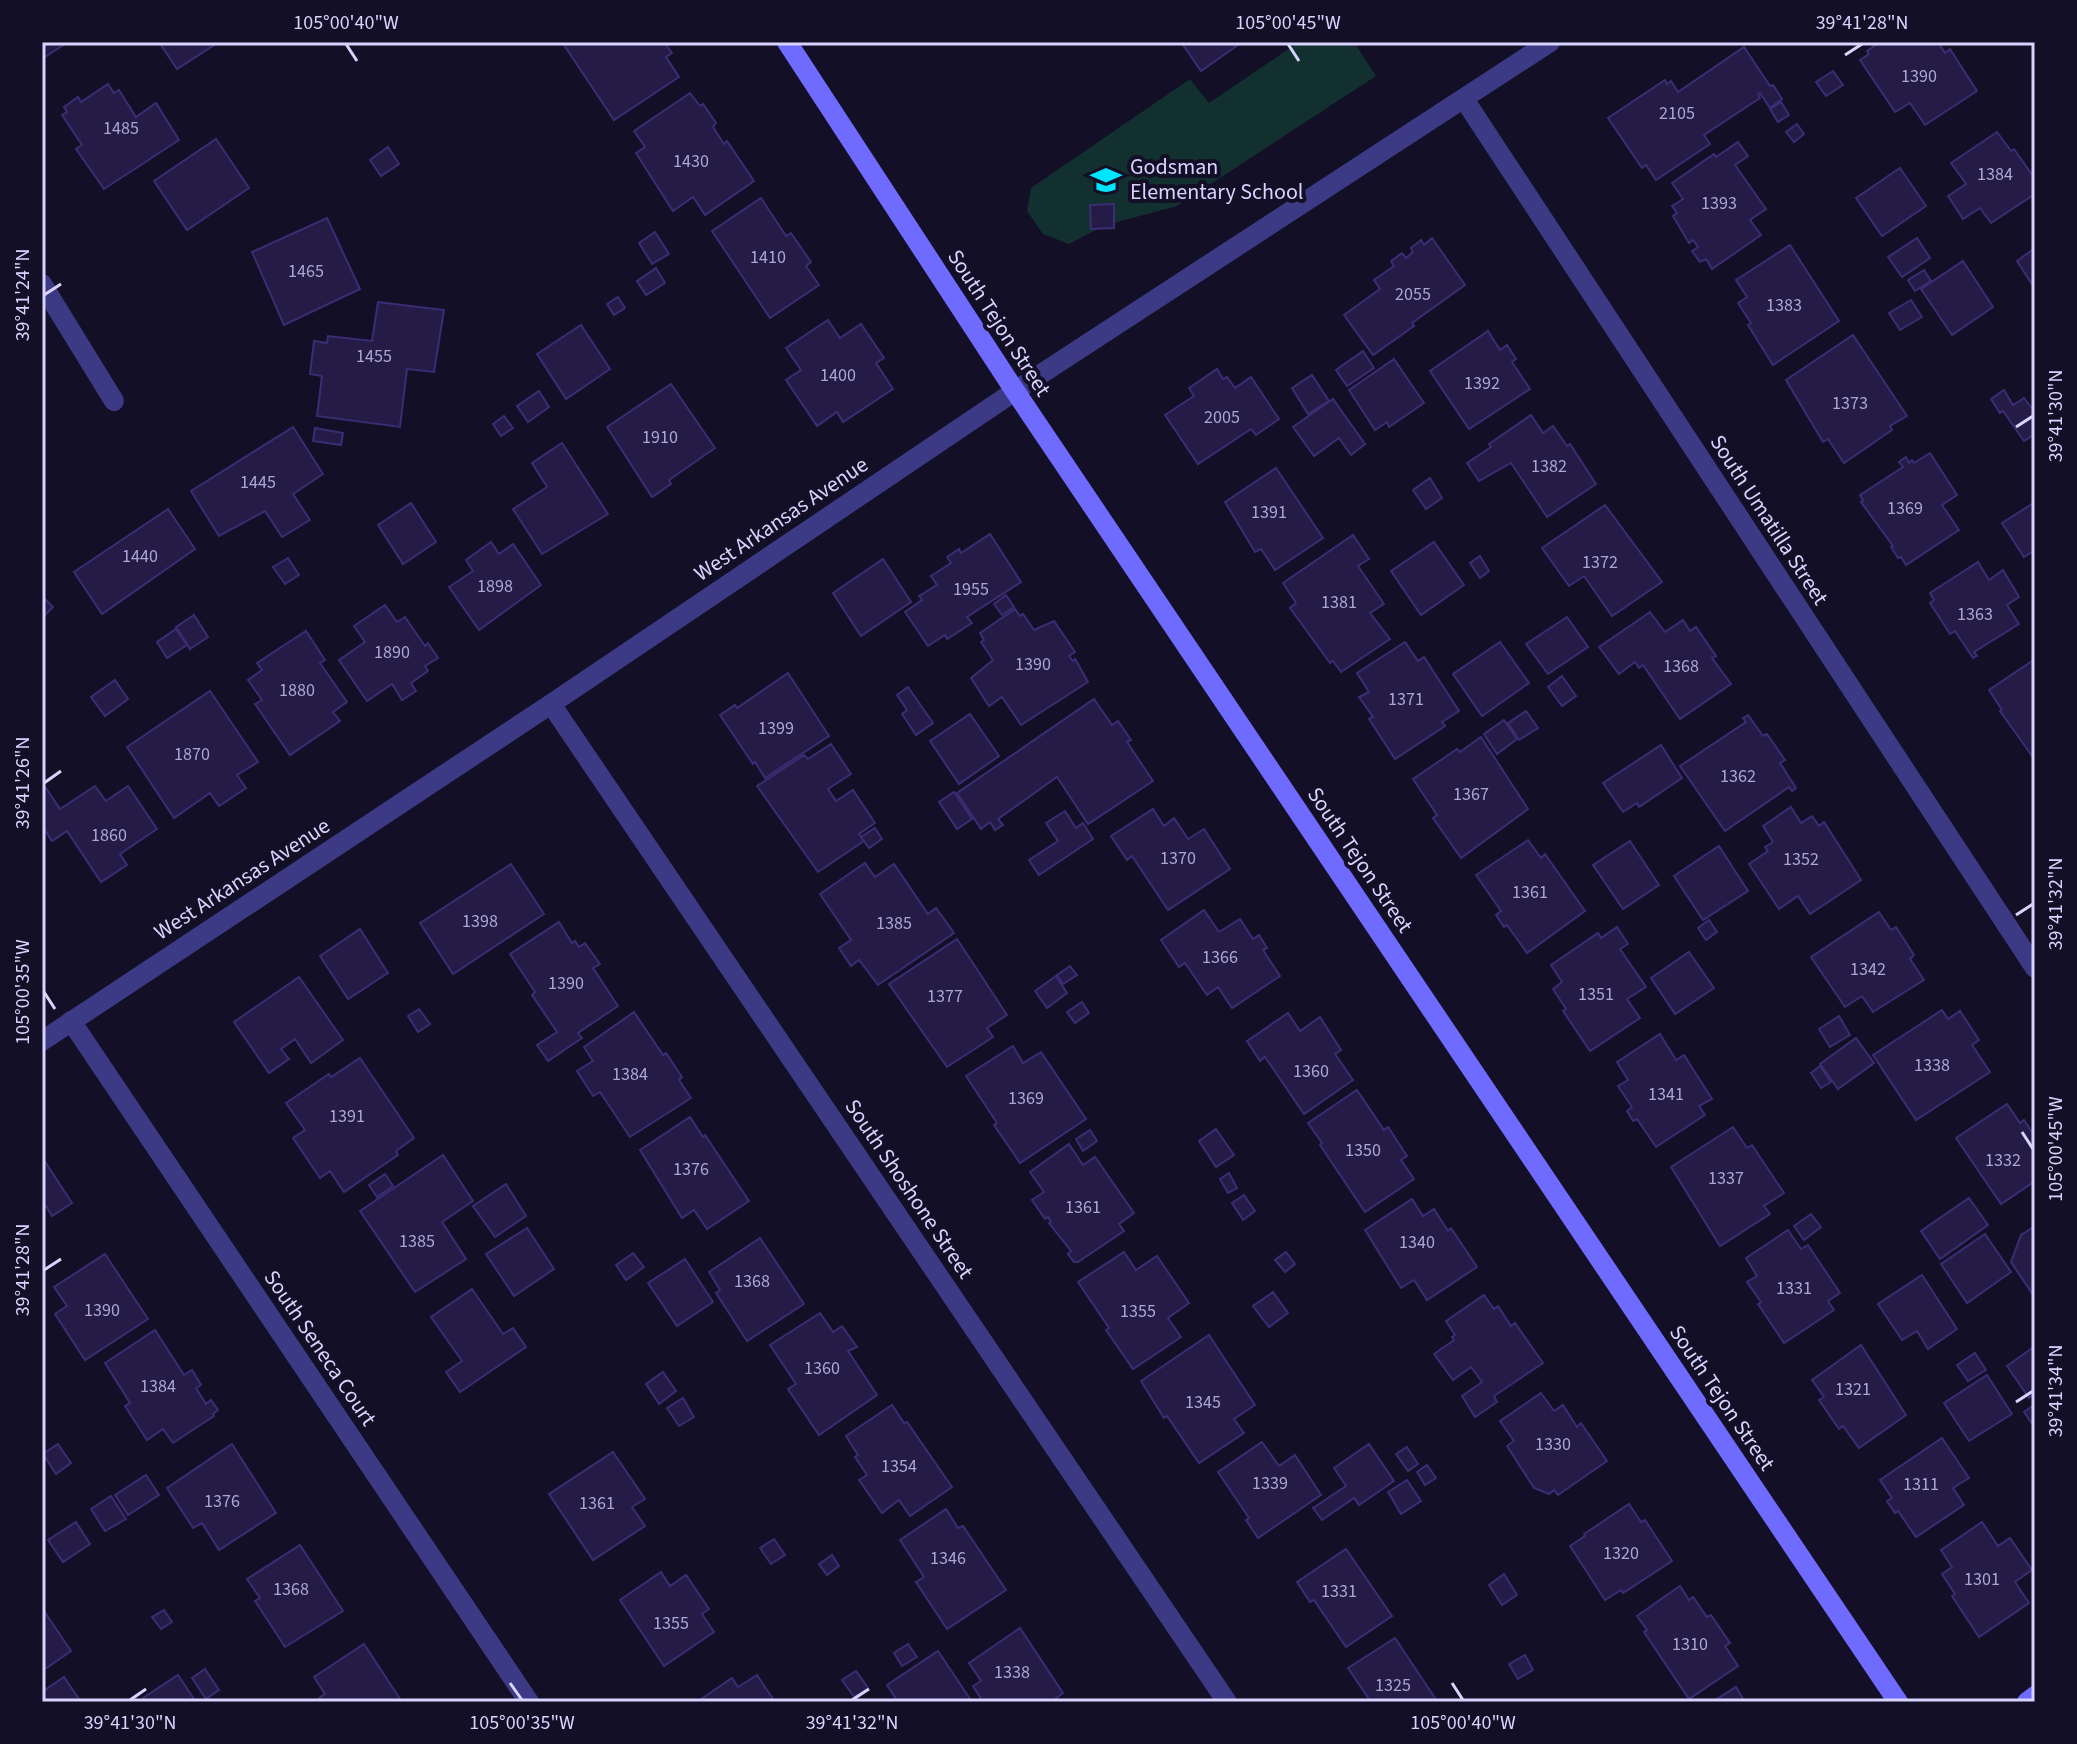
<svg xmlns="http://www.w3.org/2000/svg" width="2077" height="1744" viewBox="0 0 2077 1744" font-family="'Source Sans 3',sans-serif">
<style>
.green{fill:#12302f}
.building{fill:#241b47;stroke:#3b2d73;stroke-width:2}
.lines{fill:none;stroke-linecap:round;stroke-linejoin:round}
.street{stroke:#3d3a85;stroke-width:20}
.secondary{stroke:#6f6bff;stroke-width:20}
.ticks{fill:none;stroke:#d9d4ff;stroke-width:3}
.labels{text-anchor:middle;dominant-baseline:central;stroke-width:8;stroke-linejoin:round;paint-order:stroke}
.number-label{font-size:18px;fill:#aca6d1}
.poi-label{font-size:22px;fill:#d9d4ff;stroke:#130f26;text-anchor:start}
.street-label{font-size:22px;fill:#d9d4ff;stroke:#130f26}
.neatline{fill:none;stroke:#d9d4ff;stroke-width:3}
.ticks-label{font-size:20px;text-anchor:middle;fill:#d9d4ff}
</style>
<rect width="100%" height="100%" fill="#130f26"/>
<path class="green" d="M1299,42H1354L1376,76L1177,206L1106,225L1069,244L1043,234L1027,211L1031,188L1190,79L1209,103Z"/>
<g class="building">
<path d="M42,42H68L42,59Z"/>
<path d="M159,42H211L214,45L177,69Z"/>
<path d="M562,42H664L672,53L666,57L679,77L614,120Z"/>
<path d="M1181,42H1242L1201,71Z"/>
<path d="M1880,42H1938L1945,53L1950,49L1977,91L1925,125L1910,103L1895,112L1860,60L1869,54L1867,51Z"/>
<path d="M1744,47L1770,86L1773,85L1782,99L1770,108L1760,93L1758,95L1760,98L1704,135L1710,144L1656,180L1646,165L1642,168L1608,118L1665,80L1667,84L1671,81L1678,92Z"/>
<path d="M1833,71L1843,85L1826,96L1816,82Z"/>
<path d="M108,84L114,93L119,90L136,117L156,103L179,140L104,189L76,149L82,145L62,115L67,112L64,107L78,97L81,102Z"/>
<path d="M690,93L700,106L703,104L716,123L713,127L724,144L727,141L754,181L705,215L693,197L673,211L636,153L645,147L634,131Z"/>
<path d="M1781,102L1789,115L1778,122L1770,109Z"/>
<path d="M1797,124L1804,134L1794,142L1786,132Z"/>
<path d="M1997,132L2011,151L2014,149L2035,179V194L1991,223L1980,208L1963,219L1948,196L1966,184L1951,163Z"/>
<path d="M216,139L249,188L187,230L154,181Z"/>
<path d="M1738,142L1748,156L1735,165L1766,209L1750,220L1761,235L1712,269L1706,259L1700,262L1692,251L1698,247L1693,240L1689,243L1673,216L1677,213L1672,206L1683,199L1672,183L1714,154L1716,157Z"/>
<path d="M388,147L399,164L381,176L370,160Z"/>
<path d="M1900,168L1926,206L1882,236L1856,198Z"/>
<path d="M761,198L786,236L791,233L811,262L806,266L819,285L770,318L712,231Z"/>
<path d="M1114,204V228L1091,229L1090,205Z"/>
<path d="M327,218L360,289L284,325L252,252Z"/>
<path d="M655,232L669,254L652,264L639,243Z"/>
<path d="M1432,238L1465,285L1412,323L1414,326L1373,355L1344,315L1380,289L1374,280L1394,266L1391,261L1402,253L1406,258L1413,252L1411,248L1421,240L1424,245Z"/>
<path d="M1917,238L1930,258L1902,277L1888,257Z"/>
<path d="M1790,245L1839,321L1773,365L1748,325L1751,323L1738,303L1747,297L1736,280Z"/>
<path d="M2035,248V289L2017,261Z"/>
<path d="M1963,261L1993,307L1952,335L1921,289Z"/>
<path d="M656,268L665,283L646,295L637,281Z"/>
<path d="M1924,270L1931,281L1915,291L1908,280Z"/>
<path d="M618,297L625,308L614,315L607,304Z"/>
<path d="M1911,300L1922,317L1900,330L1889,313Z"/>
<path d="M378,302L444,310L434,372L407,369L400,427L317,416L322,376L310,374L314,341L327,343L328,336L372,341Z"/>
<path d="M828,320L840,338L861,324L884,358L876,363L893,389L843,422L837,412L817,426L786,380L801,370L786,348Z"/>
<path d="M581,325L610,369L566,399L537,354Z"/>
<path d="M1488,331L1500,350L1507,345L1516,359L1512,362L1530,389L1469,429L1430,371Z"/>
<path d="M1853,335L1907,416L1890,426L1892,430L1844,463L1828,439L1823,442L1786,380Z"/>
<path d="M1363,351L1374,368L1347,386L1336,370Z"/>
<path d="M1394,359L1424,403L1389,427L1387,422L1375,430L1349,390Z"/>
<path d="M1217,369L1223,379L1227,377L1235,388L1251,377L1279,419L1256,435L1251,429L1198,464L1165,415L1194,396L1189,388Z"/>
<path d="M1312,375L1329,401L1308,414L1292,388Z"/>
<path d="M671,384L715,448L669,480L671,484L652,497L607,427Z"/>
<path d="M2004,390L2013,405L2024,398L2031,407H2035V434L2024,441L2003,411L2000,413L1991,399Z"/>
<path d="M539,391L549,407L528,422L517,406Z"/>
<path d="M1333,399L1365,444L1351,455L1339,438L1314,456L1293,427Z"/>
<path d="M1531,415L1543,433L1553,426L1567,446L1570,444L1596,484L1547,517L1511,463L1479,481L1467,463L1491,447L1489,444Z"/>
<path d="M504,416L513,428L501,436L493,424Z"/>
<path d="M293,427L323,474L293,494L310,520L282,537L265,511L219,536L191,491Z"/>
<path d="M315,428L343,433L341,445L313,441Z"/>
<path d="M562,443L608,514L542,554L513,509L547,487L532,463Z"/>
<path d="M1930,453L1957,495L1942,505L1959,530L1906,565L1901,557L1898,558L1891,547L1893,546L1861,502L1863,501L1860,495L1903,467L1899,462L1906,457L1909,463L1912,460L1914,463Z"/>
<path d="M1276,468L1323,538L1275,570L1261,549L1255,552L1225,502Z"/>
<path d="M1430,478L1442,498L1426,509L1413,490Z"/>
<path d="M2035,502V550L2024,557L2002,523Z"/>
<path d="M411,503L436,542L403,564L378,525Z"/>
<path d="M1605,505L1662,582L1612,616L1584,576L1569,586L1542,548Z"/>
<path d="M168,509L195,549L102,614L74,572Z"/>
<path d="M990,534L1021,582L967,617L972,623L947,639L945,635L928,646L905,612L922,600L919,596L937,585L931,576L951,563L947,557L959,549L961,553Z"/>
<path d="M1353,535L1369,559L1358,566L1384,604L1370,613L1390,639L1341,672L1333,661L1330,663L1290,608L1296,603L1283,583Z"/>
<path d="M491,542L499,554L513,544L541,585L479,630L449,587L473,571L466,560Z"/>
<path d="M1434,542L1464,585L1421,615L1391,571Z"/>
<path d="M1480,556L1489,571L1480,578L1470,563Z"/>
<path d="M288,558L299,575L285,584L273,567Z"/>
<path d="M883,559L911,602L861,636L833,593Z"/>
<path d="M1978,562L1989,580L2003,570L2019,597L2007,605L2019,624L1974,652L1977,656L1973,658L1955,631L1950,634L1930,603L1934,600L1930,593Z"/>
<path d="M1006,595L1014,607L1002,615L994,604Z"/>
<path d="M42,596L53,607L42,618Z"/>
<path d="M385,605L397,622L405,617L425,646L428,643L438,658L425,666L428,671L411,683L416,691L402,700L392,684L367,701L339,660L365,642L354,626Z"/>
<path d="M1015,609L1020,616L1023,614L1034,630L1054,621L1075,652L1069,656L1073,661L1075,659L1088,682L1021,725L1002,697L989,706L971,678L993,660L981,642L984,640L980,633Z"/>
<path d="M1650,612L1665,632L1683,620L1690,631L1696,627L1716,656L1712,658L1731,684L1680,719L1643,665L1639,668L1635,662L1619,674L1599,647Z"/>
<path d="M194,615L208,637L190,649L176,627Z"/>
<path d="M1567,617L1588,647L1548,674L1526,644Z"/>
<path d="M176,629L187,645L167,658L157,642Z"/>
<path d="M306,631L325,660L320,663L347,702L333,712L340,721L290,755L255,704L262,700L248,680L262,670L257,663Z"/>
<path d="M1405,642L1418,661L1424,657L1459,711L1442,722L1445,726L1395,759L1369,719L1373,717L1359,697L1369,692L1357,673Z"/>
<path d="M1500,642L1529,683L1482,716L1453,674Z"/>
<path d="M2035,659V760L2000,711L2002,710L1989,690Z"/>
<path d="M788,673L829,736L765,778L755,762L753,764L720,715L735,705L737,708Z"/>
<path d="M1562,676L1576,696L1562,706L1548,687Z"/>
<path d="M115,680L128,699L105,716L91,697Z"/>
<path d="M908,687L933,723L916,735L902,714L907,710L897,695Z"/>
<path d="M210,691L258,762L237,775L246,788L219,806L210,793L174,818L127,747Z"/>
<path d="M1094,699L1112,725L1118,721L1131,740L1127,742L1153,781L1088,824L1057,777L998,819L1003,825L995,830L990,822L981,829L957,793Z"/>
<path d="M1526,711L1538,728L1519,740L1508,723Z"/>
<path d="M970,714L999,756L959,784L930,741Z"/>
<path d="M1748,715L1763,736L1767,734L1785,760L1780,763L1796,788L1792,791L1789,787L1725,831L1680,766L1746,722L1743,718Z"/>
<path d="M1504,720L1517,739L1497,754L1484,734Z"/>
<path d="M1481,737L1528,809L1461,858L1433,818L1437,815L1413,779L1457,749L1460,752Z"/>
<path d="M831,744L851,774L828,789L836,801L853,790L875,823L859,834L864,841L818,872L757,786L804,755L808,759Z"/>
<path d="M1661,745L1682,778L1639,807L1637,803L1623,812L1603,783Z"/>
<path d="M44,785L60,809L95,786L106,801L128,786L157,829L120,854L127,865L101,882L67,831L52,841L42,826V786Z"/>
<path d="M954,792L972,819L957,829L939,802Z"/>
<path d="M1791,807L1801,823L1812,816L1819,826L1824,822L1861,880L1810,914L1798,896L1779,909L1749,864L1768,851L1765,847L1773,842L1763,826Z"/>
<path d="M1153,809L1164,826L1174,818L1188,839L1204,829L1230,869L1168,910L1132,856L1127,860L1111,836Z"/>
<path d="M1065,811L1076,828L1083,823L1093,839L1039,875L1029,860L1058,841L1046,823Z"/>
<path d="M875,828L882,839L869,848L861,837Z"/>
<path d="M1528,840L1541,858L1545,854L1585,911L1527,953L1507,925L1504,927L1496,915L1501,911L1476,875Z"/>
<path d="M1630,841L1659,885L1623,909L1593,865Z"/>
<path d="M1719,846L1748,891L1703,920L1674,876Z"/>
<path d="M865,863L875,877L894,864L928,914L936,908L954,933L878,985L859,960L851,966L839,948L851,940L820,894Z"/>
<path d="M511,864L544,914L453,974L420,923Z"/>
<path d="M1204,910L1219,932L1240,919L1253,939L1259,935L1267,948L1263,950L1280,976L1232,1008L1218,987L1207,995L1185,963L1179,967L1161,940Z"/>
<path d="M1879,912L1891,930L1896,927L1914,955L1910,959L1924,980L1873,1012L1862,996L1845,1007L1811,957Z"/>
<path d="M1709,920L1717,932L1706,940L1698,928Z"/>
<path d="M559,922L572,943L575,941L579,947L585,943L600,964L593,968L618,1006L578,1033L582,1038L548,1061L537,1045L557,1032L532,995L535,992L510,954Z"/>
<path d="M1617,927L1628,944L1620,949L1646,987L1627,999L1640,1018L1590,1051L1563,1011L1566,1009L1553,989L1562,982L1551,965L1598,933L1601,938Z"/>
<path d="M360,929L388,973L348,999L320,956Z"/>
<path d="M957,939L1007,1015L987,1028L993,1037L947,1067L889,984Z"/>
<path d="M1689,952L1714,988L1675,1014L1651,978Z"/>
<path d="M1070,966L1077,975L1063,984L1057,975Z"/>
<path d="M1056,976L1067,993L1047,1008L1035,991Z"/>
<path d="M299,977L343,1040L311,1063L295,1039L281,1049L289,1059L269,1073L234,1022Z"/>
<path d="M1082,1002L1089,1013L1075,1023L1067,1012Z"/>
<path d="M419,1009L430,1024L418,1032L408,1016Z"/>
<path d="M1942,1010L1948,1019L1960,1011L1979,1040L1972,1045L1990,1072L1916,1120L1873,1055Z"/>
<path d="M634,1012L663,1055L666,1053L682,1077L679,1080L691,1098L630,1137L600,1092L593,1096L577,1071L593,1061L584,1047Z"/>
<path d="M1288,1013L1300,1031L1320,1017L1341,1050L1335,1054L1353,1080L1304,1114L1265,1057L1260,1061L1247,1041Z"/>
<path d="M1839,1016L1850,1035L1830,1047L1819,1029Z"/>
<path d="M1660,1034L1676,1060L1684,1055L1712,1099L1699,1106L1705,1115L1656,1147L1637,1119L1633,1121L1627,1111L1632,1107L1618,1086L1628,1080L1617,1062Z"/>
<path d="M1856,1038L1874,1063L1838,1089L1820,1064Z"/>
<path d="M1013,1046L1023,1063L1041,1052L1086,1119L1020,1163L994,1125L997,1123L966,1076Z"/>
<path d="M360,1058L414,1138L396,1151L398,1155L344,1192L330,1171L320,1178L293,1138L305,1130L286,1103L329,1074L331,1077Z"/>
<path d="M1820,1066L1831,1082L1821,1088L1811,1073Z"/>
<path d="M1357,1090L1384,1130L1388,1127L1407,1156L1401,1160L1414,1179L1365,1212L1320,1145L1322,1143L1308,1123Z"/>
<path d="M2007,1104L2020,1123L2024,1120L2035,1137V1181L2001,1204L1956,1138Z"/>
<path d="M690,1117L703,1137L705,1135L749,1201L707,1229L694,1210L682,1218L640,1150Z"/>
<path d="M1733,1127L1747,1148L1752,1145L1784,1193L1764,1206L1770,1214L1720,1246L1671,1167Z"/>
<path d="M1216,1129L1234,1155L1216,1167L1199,1141Z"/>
<path d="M1090,1130L1097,1141L1083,1151L1076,1139Z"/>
<path d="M1069,1144L1083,1165L1095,1157L1134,1213L1119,1224L1124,1231L1078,1262H1074L1068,1254L1071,1251L1049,1223L1051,1222L1048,1217L1045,1219L1032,1200L1044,1192L1030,1172Z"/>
<path d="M443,1155L473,1201L442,1222L466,1259L415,1292L360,1211Z"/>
<path d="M42,1157L72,1203L52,1216L46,1206L42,1208Z"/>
<path d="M1229,1173L1237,1188L1228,1193L1220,1179Z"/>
<path d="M385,1174L393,1186L377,1197L369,1185Z"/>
<path d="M506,1184L526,1216L495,1237L473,1206Z"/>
<path d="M1244,1195L1255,1211L1243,1220L1232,1203Z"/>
<path d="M1969,1198L1988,1225L1940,1259L1921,1231Z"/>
<path d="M1412,1199L1423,1216L1434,1209L1448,1231L1451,1228L1477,1267L1427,1300L1414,1280L1401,1288L1365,1230Z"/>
<path d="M1811,1214L1821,1227L1804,1240L1794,1226Z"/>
<path d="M2035,1226V1298L2011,1262L2021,1235Z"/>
<path d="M527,1228L554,1269L514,1296L486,1254Z"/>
<path d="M1788,1230L1801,1249L1808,1245L1840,1293L1828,1301L1834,1310L1784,1343L1758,1304L1761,1302L1747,1282L1757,1276L1746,1258Z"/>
<path d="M1985,1234L2011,1272L1967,1303L1941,1264Z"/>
<path d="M760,1238L804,1304L747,1341L716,1293L720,1290L709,1272Z"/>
<path d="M1124,1252L1136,1270L1157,1256L1189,1303L1168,1318L1181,1337L1133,1369L1106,1330L1109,1328L1078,1282Z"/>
<path d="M1286,1252L1295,1264L1285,1272L1275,1260Z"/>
<path d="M633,1253L644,1267L626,1280L616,1265Z"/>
<path d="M105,1254L148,1319L85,1360L55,1314L67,1306L54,1287Z"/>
<path d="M685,1259L713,1302L677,1326L648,1283Z"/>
<path d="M1922,1275L1957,1329L1928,1349L1917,1331L1902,1340L1878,1304Z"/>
<path d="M472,1289L503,1334L513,1328L526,1347L460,1392L446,1372L462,1361L431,1317Z"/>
<path d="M1273,1292L1288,1313L1269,1327L1253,1306Z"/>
<path d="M1484,1295L1494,1309L1498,1306L1511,1326L1515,1323L1543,1363L1494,1396L1497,1402L1475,1417L1462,1396L1482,1382L1471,1367L1453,1380L1434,1354L1454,1340L1452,1337L1455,1335L1446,1321Z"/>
<path d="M820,1313L833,1332L842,1326L857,1347L848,1351L877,1395L819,1435L788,1389L796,1384L770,1345Z"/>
<path d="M155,1330L184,1375L192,1370L201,1385L196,1388L206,1404L211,1400L218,1410L213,1414L214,1416L173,1443L163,1429L147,1440L125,1406L130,1403L105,1363Z"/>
<path d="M1209,1335L1255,1405L1234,1419L1244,1433L1199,1463L1167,1416L1164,1418L1141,1381Z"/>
<path d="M1861,1345L1906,1415L1859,1448L1843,1426L1839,1429L1819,1400L1824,1397L1812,1380Z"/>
<path d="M2035,1346V1393L2029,1398L2007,1366Z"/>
<path d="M1975,1353L1986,1370L1968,1381L1957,1365Z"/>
<path d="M663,1372L676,1391L659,1404L646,1384Z"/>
<path d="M1987,1375L2012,1414L1969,1441L1944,1403Z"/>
<path d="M1541,1393L1554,1411L1563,1405L1577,1427L1581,1423L1607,1461L1558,1495L1554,1490L1549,1494L1534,1488L1507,1446L1514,1441L1500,1421Z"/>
<path d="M683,1398L694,1417L679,1426L667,1408Z"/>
<path d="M892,1405L904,1423L907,1422L952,1487L910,1516L899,1500L882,1513L859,1480L867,1475L855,1457L858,1455L846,1436Z"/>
<path d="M2034,1405L2035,1407V1428L2024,1412Z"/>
<path d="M1942,1438L1969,1478L1953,1488L1964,1505L1916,1537L1898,1511L1895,1513L1887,1501L1892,1498L1880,1480Z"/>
<path d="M1262,1442L1279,1466L1295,1455L1321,1495L1258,1538L1246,1520L1249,1518L1218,1472Z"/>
<path d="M58,1444L71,1463L56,1474L43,1454Z"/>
<path d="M232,1444L276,1513L219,1550L202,1523L193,1528L167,1488Z"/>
<path d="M1369,1444L1394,1481L1359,1505L1354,1498L1322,1520L1313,1508L1346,1486L1334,1468Z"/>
<path d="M1407,1447L1418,1464L1408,1471L1396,1454Z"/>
<path d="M613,1452L645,1499L632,1507L645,1526L593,1560L549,1494Z"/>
<path d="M1427,1465L1436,1478L1425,1485L1417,1472Z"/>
<path d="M146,1475L159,1495L128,1515L115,1495Z"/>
<path d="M1407,1480L1421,1501L1401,1514L1388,1492Z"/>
<path d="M111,1496L126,1519L105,1531L91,1509Z"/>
<path d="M1629,1504L1641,1522L1645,1520L1672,1561L1623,1593L1621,1590L1605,1600L1570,1546L1585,1536L1584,1534Z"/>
<path d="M946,1509L958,1528L963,1526L1006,1590L947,1629L916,1582L924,1577L900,1540Z"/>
<path d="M76,1522L90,1544L63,1562L48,1540Z"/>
<path d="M1982,1522L1998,1546L2010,1538L2032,1570L2015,1582L2029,1603L1979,1637L1952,1596L1955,1594L1942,1574L1952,1567L1941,1550Z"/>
<path d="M774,1539L785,1555L771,1564L760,1548Z"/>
<path d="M300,1545L343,1611L285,1647L255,1601L260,1598L247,1579Z"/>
<path d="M1346,1549L1392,1616L1346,1647L1314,1600L1310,1602L1297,1582Z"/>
<path d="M832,1555L839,1566L827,1575L819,1564Z"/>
<path d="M661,1572L670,1586L686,1575L709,1609L702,1614L714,1632L664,1666L620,1600Z"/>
<path d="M1504,1574L1517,1595L1502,1605L1489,1585Z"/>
<path d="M1680,1586L1689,1600L1693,1597L1707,1617L1711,1615L1730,1643L1725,1646L1738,1666L1689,1699L1644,1632L1647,1630L1637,1616Z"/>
<path d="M42,1608L71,1651L42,1671Z"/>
<path d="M164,1610L172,1622L161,1629L152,1617Z"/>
<path d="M1020,1628L1063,1693L1051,1702H983L973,1686L981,1681L969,1663Z"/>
<path d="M1395,1638L1437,1701L1436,1702H1371L1348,1668Z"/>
<path d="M364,1644L402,1702H321L319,1698L325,1694L314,1677Z"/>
<path d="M908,1644L917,1657L902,1666L894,1653Z"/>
<path d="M938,1651L970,1699L965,1702H940L937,1699L932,1702H898L887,1685Z"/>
<path d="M1525,1655L1533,1670L1518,1679L1509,1664Z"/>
<path d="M205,1669L219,1690L206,1699L192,1678Z"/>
<path d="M856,1671L868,1688L854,1697L842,1680Z"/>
<path d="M178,1675L196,1702H146L143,1698Z"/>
<path d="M757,1675L775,1702H697L732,1678L738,1687Z"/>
<path d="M64,1677L81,1702H42V1692Z"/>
<path d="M1736,1687L1745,1702H1712Z"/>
</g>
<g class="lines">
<g class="street">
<path d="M1464,99L2035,968"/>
<path d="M42,284L114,401"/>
<path d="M551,704L1227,1702"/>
<path d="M71,1021L529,1702"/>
<path d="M42,1041L551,704L1015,391L1550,42"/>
</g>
<g class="secondary">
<path d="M787,42L1015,391L1898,1702"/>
<path d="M2027,1702L2035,1696"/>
</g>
</g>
<path class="ticks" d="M346,44L357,61M1288,44L1299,61M1845,55L1862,44M44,295L61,284M2016,427L2033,416M44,783L61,771M2016,915L2033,904M44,992L55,1009M2022,1132L2033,1149M44,1270L61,1259M2016,1402L2033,1391M510,1683L522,1700M1452,1683L1463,1700M130,1700L146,1689M852,1700L869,1689"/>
<defs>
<g id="school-bare" transform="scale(2.4)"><path d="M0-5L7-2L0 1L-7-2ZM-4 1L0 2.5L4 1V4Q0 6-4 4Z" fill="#00e5ff" stroke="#130f26" stroke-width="2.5" paint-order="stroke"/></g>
</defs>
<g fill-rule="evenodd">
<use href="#school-bare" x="1106" y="180"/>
</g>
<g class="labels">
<g class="number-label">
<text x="1919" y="76">1390</text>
<text x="1677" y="113">2105</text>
<text x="121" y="128">1485</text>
<text x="691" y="161">1430</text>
<text x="1995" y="174">1384</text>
<text x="1719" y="203">1393</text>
<text x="768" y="257">1410</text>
<text x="306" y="271">1465</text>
<text x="1413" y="294">2055</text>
<text x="1784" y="305">1383</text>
<text x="374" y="356">1455</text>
<text x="838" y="375">1400</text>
<text x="1482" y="383">1392</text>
<text x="1850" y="403">1373</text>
<text x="1222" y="417">2005</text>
<text x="660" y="437">1910</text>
<text x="1549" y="466">1382</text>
<text x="258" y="482">1445</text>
<text x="1905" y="508">1369</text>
<text x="1269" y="512">1391</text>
<text x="140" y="556">1440</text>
<text x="1600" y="562">1372</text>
<text x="495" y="586">1898</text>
<text x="971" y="589">1955</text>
<text x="1339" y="602">1381</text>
<text x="1975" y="614">1363</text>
<text x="392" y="652">1890</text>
<text x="1033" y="664">1390</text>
<text x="1681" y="666">1368</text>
<text x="297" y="690">1880</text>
<text x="1406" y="699">1371</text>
<text x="776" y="728">1399</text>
<text x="192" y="754">1870</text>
<text x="1738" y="776">1362</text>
<text x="1471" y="794">1367</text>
<text x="109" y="835">1860</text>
<text x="1178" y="858">1370</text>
<text x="1801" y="859">1352</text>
<text x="1530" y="892">1361</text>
<text x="480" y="921">1398</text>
<text x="894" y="923">1385</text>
<text x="1220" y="957">1366</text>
<text x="1868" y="969">1342</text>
<text x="566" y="983">1390</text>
<text x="1596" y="994">1351</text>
<text x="945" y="996">1377</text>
<text x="1932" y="1065">1338</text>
<text x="1311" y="1071">1360</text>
<text x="630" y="1074">1384</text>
<text x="1666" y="1094">1341</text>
<text x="1026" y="1098">1369</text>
<text x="347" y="1116">1391</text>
<text x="1363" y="1150">1350</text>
<text x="2003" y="1160">1332</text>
<text x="691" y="1169">1376</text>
<text x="1726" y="1178">1337</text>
<text x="1083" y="1207">1361</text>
<text x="417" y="1241">1385</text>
<text x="1417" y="1242">1340</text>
<text x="752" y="1281">1368</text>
<text x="1794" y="1288">1331</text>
<text x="102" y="1310">1390</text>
<text x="1138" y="1311">1355</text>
<text x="822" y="1368">1360</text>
<text x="158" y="1386">1384</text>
<text x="1853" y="1389">1321</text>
<text x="1203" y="1402">1345</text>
<text x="1553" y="1444">1330</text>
<text x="899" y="1466">1354</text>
<text x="1270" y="1483">1339</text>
<text x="1921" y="1484">1311</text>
<text x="222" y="1501">1376</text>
<text x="597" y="1503">1361</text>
<text x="1621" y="1553">1320</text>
<text x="948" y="1558">1346</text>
<text x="1982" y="1579">1301</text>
<text x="291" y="1589">1368</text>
<text x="1339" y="1591">1331</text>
<text x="671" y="1623">1355</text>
<text x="1690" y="1644">1310</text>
<text x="1012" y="1672">1338</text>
<text x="1393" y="1685">1325</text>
</g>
<g class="poi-label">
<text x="1130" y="167">Godsman<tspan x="1130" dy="25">Elementary School</tspan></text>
</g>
<g class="street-label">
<text transform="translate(999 323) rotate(57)">South Tejon Street</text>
<text transform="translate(781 519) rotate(-34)">West Arkansas Avenue</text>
<text transform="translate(1769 520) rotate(57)">South Umatilla Street</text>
<text transform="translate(1360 860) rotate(56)">South Tejon Street</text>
<text transform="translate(242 879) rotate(-33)">West Arkansas Avenue</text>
<text transform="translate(909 1189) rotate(56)">South Shoshone Street</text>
<text transform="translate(320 1348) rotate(56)">South Seneca Court</text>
<text transform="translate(1722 1398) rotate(56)">South Tejon Street</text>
</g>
</g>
<rect width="2077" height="1744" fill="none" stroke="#130f26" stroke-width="88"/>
<rect x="44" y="44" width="1989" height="1656" class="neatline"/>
<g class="ticks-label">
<text x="346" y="29">105°00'40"W</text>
<text x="1288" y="29">105°00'45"W</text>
<text x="1862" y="29">39°41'28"N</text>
<text transform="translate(22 295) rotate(-90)" y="7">39°41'24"N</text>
<text transform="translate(2055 416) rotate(-90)" y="7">39°41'30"N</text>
<text transform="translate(22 783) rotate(-90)" y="7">39°41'26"N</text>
<text transform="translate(2055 904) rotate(-90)" y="7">39°41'32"N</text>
<text transform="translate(22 992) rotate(-90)" y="7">105°00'35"W</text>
<text transform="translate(2055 1149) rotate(-90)" y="7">105°00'45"W</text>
<text transform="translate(22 1270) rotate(-90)" y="7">39°41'28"N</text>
<text transform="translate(2055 1391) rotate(-90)" y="7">39°41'34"N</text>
<text x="130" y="1729">39°41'30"N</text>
<text x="522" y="1729">105°00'35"W</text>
<text x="852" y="1729">39°41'32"N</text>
<text x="1463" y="1729">105°00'40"W</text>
</g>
</svg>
